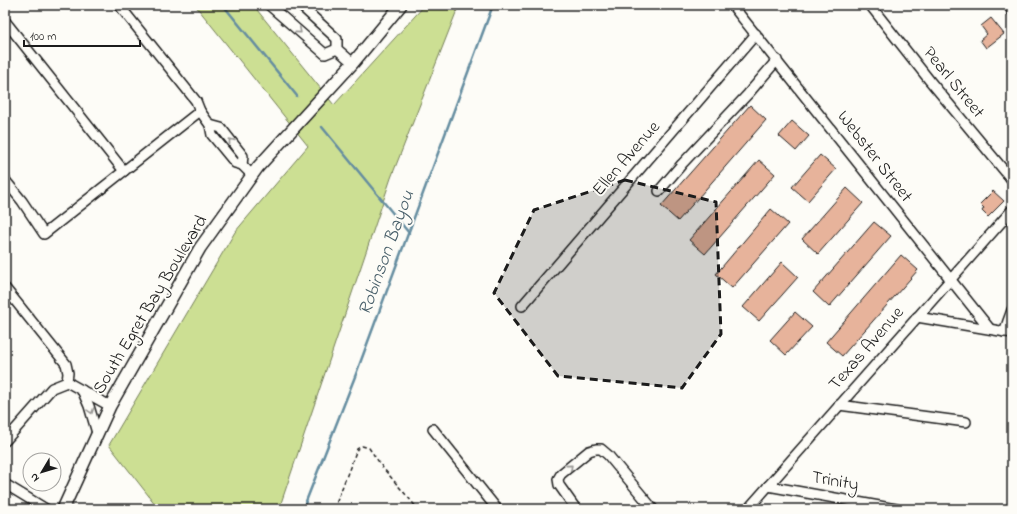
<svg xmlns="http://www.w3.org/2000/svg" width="1017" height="514" viewBox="0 0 1017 514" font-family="'Indie Flower',sans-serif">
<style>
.green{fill:#ccdf93;stroke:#747e58}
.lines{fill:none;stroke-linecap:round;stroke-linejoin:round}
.stream{stroke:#658da0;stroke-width:2.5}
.building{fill:#e7b39b;stroke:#1c1c1c}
.minor-casing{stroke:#1c1c1c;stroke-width:12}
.major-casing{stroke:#1c1c1c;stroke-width:14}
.path{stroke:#1c1c1c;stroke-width:1.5;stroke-dasharray:4 3;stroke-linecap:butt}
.minor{stroke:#fdfcf7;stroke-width:9}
.major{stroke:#fdfcf7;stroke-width:11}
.oneway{stroke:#989794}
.marked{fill:#1c1c1c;fill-opacity:0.2;stroke:#1c1c1c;stroke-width:3;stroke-dasharray:8 5;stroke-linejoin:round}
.labels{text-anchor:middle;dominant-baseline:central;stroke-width:4;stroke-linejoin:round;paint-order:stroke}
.street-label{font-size:18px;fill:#1c1c1c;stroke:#fdfcf7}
.water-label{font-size:19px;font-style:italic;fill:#475e69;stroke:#fdfcf7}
</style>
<rect width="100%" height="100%" fill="#fdfcf7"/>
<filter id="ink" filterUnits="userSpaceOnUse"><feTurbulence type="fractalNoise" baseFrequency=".025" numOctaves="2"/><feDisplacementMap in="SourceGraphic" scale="8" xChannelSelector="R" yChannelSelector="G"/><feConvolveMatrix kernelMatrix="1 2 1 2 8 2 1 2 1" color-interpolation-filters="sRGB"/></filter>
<g filter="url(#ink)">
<path class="green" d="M195,5H253L334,105L425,5H459L391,178L279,509H159L109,445L235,232L308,146Z"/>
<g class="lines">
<g class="stream">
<path d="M223,5L297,96"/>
<path d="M322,127L409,233"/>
<path d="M303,509L356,374L493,5"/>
</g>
</g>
<g class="building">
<path d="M991,18L1004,34L986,48L980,40L987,34L981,26Z"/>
<path d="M750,105L766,120L678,221L661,206Z"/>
<path d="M792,121L809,136L796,151L779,136Z"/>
<path d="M820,155L836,169L808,201L792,187Z"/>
<path d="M759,160L775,174L705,254L689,240Z"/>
<path d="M847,188L863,203L818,254L802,239Z"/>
<path d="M993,191L1004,201L988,217L982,211L984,208L980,204Z"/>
<path d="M771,209L788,224L732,288L716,274Z"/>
<path d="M874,222L891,236L829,307L813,292Z"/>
<path d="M901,255L918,270L842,356L826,342Z"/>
<path d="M782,262L798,277L759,321L743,307Z"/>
<path d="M795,312L812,327L786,355L770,340Z"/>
</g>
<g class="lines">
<g class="minor-casing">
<g id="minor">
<path d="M119,5L196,101L200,111L210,125L212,135L235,163L242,165L252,175"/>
<path d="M269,5L325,54L337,49"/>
<path d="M300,5L337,39V49L353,63"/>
<path d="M732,5L990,329"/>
<path d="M870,5L930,81L1012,180"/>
<path d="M1008,5L1012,11"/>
<path d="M5,21L124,171"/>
<path d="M210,125L221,128L243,156L242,165"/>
<path d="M5,180L22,201L44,234L200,111"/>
<path d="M659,191L682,164L748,94L777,60"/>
<path d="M5,288L66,364L68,373L67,382"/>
<path d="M522,306L756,34"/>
<path d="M917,317L1012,333"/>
<path d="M1004,332L1012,310"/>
<path d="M67,382L110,406"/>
<path d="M82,390L89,406L97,433"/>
<path d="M839,405L966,422"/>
<path d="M433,429L497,509"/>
<path d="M5,441L52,388L67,382"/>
<path d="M5,484L46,509"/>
<path d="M768,486L896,509"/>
<path d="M576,509L559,485L558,479L561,474L589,451L596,449H601L608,455L653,509"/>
<path d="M748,509L1012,210"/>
</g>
</g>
<g class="major-casing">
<path id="major" d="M63,509L110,406L200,248L258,167L353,63L401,5"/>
</g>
<path class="path" d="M334,509L357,449L362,446L369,448L383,468L418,509"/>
<use href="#minor" class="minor"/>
<use href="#major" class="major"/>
</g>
<defs><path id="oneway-chevron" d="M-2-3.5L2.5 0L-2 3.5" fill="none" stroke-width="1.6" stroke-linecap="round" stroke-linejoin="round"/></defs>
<g class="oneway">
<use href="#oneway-chevron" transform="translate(299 31) rotate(41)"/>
<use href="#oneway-chevron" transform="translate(231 141) rotate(-129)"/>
<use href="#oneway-chevron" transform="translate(91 411) rotate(72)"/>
<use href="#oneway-chevron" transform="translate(570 467) rotate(-40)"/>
</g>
</g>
<path class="marked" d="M625,180L716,202L721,334L682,388L558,376L494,293L534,210Z"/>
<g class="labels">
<g class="street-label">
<text transform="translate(953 83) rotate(51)">Pearl Street</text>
<text transform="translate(874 157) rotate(52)">Webster Street</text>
<text transform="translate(627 159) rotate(-49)">Ellen Avenue</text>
<text transform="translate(151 305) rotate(-59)">South Egret Bay Boulevard</text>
<text transform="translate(867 349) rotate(-49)">Texas Avenue</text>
<text transform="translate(835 482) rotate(10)">Trinity</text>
</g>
<g class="water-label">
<text transform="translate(387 253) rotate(-70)">Robinson Bayou</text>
</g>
</g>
<rect width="1017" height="514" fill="none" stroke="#fdfcf7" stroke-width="20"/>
<rect x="10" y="10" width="997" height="494" fill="none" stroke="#1c1c1c" stroke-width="1.5" filter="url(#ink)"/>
<g transform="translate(42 472) rotate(232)"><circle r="19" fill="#fdfcf7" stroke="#a3a29f"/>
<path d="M0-3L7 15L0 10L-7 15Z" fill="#1c1c1c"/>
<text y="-6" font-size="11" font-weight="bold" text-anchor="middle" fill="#1c1c1c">N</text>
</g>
<path d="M24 40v6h116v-6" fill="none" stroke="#1c1c1c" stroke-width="2"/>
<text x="30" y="40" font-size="12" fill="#1c1c1c" stroke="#fdfcf7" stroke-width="3" paint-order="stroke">100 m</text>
</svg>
